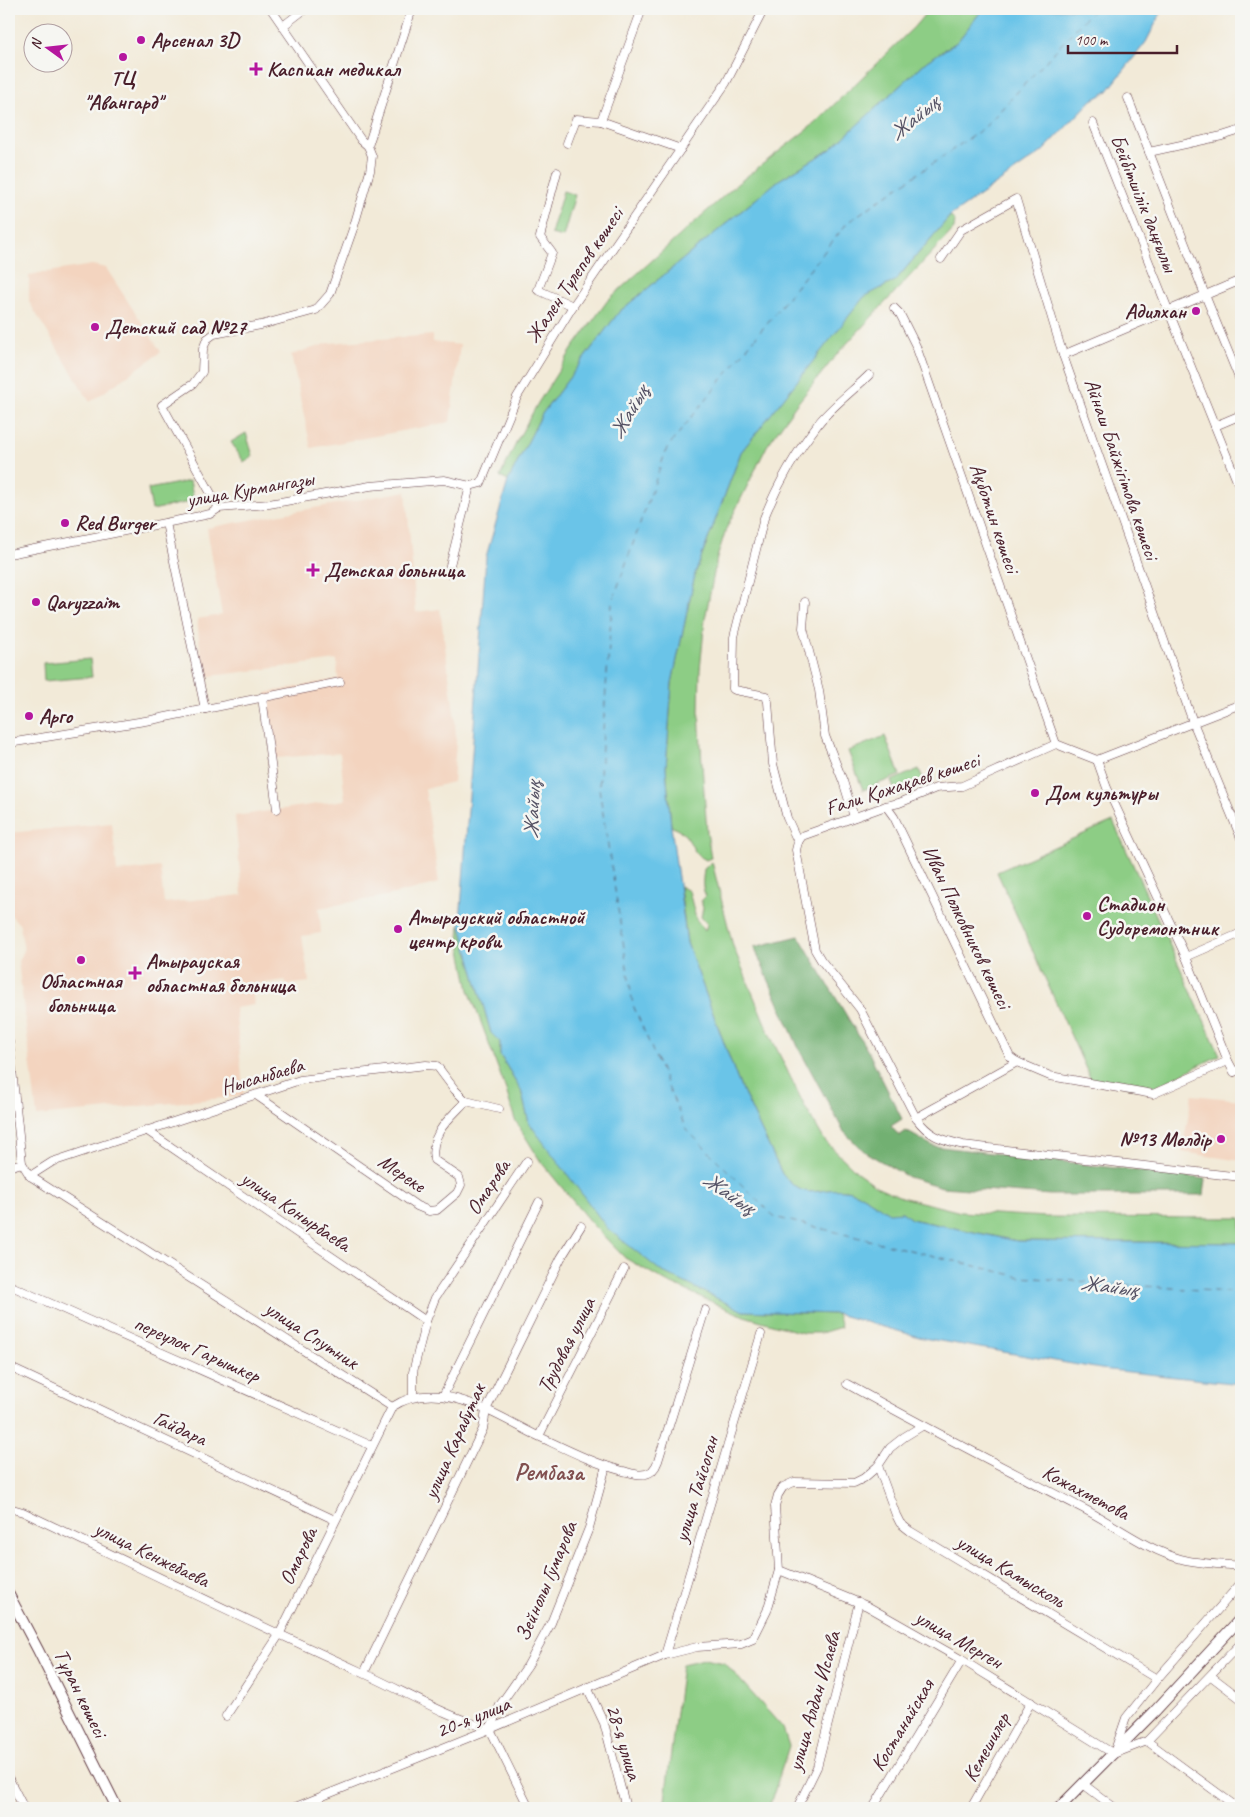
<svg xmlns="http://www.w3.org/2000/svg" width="1250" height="1817" viewBox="0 0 1250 1817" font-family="Caveat,sans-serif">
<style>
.built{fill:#f3d4bf}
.green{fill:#8dcd85;stroke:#6c7658}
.forest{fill:#72b072;stroke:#5e684e}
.water{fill:#6bc4e8;stroke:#5a728a}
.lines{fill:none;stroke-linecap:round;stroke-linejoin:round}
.ferry{stroke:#545164;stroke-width:1;stroke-dasharray:6 5;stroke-linecap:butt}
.minor-casing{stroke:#633d45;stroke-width:9}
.major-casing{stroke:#633d45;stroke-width:12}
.minor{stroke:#fff;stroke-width:8}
.major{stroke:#fff;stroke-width:10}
.poi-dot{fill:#b5179e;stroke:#f6f6f2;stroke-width:2}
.labels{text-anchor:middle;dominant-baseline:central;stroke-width:5;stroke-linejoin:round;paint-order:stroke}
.poi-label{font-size:21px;font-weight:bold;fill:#4a1f2b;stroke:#f6f6f2;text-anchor:start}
.street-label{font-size:21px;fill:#4a1f2b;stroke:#f6f6f2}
.water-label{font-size:22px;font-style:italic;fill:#545164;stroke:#f6f6f2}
.quarter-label{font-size:24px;font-weight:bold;fill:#815050;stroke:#f6f6f2}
</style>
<rect width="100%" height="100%" fill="#f6f6f2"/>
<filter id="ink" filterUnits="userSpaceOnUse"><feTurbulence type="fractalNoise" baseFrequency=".02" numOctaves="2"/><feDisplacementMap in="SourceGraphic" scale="10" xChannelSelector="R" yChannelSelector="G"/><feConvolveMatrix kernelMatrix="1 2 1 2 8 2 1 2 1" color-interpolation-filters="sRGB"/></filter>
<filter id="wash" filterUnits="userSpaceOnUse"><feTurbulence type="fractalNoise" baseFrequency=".0096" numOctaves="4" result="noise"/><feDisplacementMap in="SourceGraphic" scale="20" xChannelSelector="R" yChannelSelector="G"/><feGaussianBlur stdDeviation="1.12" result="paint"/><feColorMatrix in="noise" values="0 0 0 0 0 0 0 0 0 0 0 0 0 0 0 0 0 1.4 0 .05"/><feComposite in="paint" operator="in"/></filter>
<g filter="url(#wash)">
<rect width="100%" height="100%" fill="#f2ead8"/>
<g class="built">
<path d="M92,265L106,268L161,352L90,402L29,302V275Z"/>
<path d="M433,335V342L460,345L450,422L311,448L291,355L329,343Z"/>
<path d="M406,491L416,612L440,609L455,720L456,742L453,782L425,789L439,883L386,896L319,908L321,933L302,936L309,982L287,985L285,980L252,985L254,1005L235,1008L244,1096L37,1116L18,961L24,951L20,925L10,914L9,904V833L112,823L117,872L160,867L164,903L242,895L235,816L345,800L340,753L276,758L266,693L338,679L337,660L203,677L197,619L222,615L207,528Z"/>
<path d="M1192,1095L1241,1100V1161L1182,1152Z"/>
</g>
<g class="green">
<path d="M929,9H983L957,42L927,61L831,149L779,180L619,312L542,414L508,481L500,477L519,437L538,403L573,348L608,300L737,184L814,124L914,27Z"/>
<path d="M563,191L575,195L563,237L551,234Z"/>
<path d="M950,216L955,221L954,229L839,352L796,405L767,446L726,529L717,558L705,619L700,670L699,711L702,764L707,832L711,858L706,860C692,853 694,846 685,835C682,832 676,829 671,826L666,768L672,683L695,574L741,452L864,296L895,281Z"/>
<path d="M246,433L253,456L244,462L231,442Z"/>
<path d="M190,481L194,501L152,510L148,489Z"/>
<path d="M90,659L92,677L44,681L43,663Z"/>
<path d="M885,736L900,775L863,790L848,751Z"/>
<path d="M919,769L925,784L897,796L891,781Z"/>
<path d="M1113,821L1220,1055L1150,1090L1091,1080L997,872Z"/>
<path d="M712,862L733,946L769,1033L805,1107L825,1141L857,1172L878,1187L901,1197L961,1212L1046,1217L1241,1218V1243L1017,1241L911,1219L902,1212L889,1214C878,1206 859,1191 845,1190C814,1187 807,1203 782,1174L738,1081L687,943L680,886L689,891L696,919L705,931L707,924L701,917L703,908L701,901L706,896C701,887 703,879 704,869Z"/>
<path d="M460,923L491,1033L500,1042V1055L521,1090L529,1123L743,1311L837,1314L841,1327L821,1333H803L744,1316L667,1282L625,1258L591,1223L541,1162L515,1120L506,1090L469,990L459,940Z"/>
<path d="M704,1659L725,1663L783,1728L789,1746L769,1808H664L682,1664Z"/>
</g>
<path class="forest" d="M799,936L869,1053L902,1119L891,1126L899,1136L906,1131L933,1146L1206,1179L1204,1195H1050L942,1187L908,1177L865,1152L844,1132L799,1049L754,947Z"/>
<path class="water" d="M983,9H1163L1146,42L1107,92L1092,100L1042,152L950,216L895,281L864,297L741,452L695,574L672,683L666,768L671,826L687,943L738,1081L782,1174C807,1203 814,1187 845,1190C859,1191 878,1206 889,1213L902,1212L911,1219L1017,1241L1241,1243V1384L1101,1369L923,1338L837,1314L743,1311L661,1271L608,1229L529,1123L521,1090L500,1055V1042L491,1033L460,923L486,557L508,481L542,414L619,312L779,180L831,149L927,61L957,42Z"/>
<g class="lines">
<path class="ferry" d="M1094,9L984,128L848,222L667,448L612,603L599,788L633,1005L686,1129L774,1217L1021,1277L1241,1293"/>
</g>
</g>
<g filter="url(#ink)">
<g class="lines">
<g class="minor-casing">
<g id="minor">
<path d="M271,9L361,140L368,146"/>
<path d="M283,26L305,9"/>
<path d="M1128,98L1205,295L1241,383"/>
<path d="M601,121L642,9"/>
<path d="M1093,123L1241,491"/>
<path d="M567,143L576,119L601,121L681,149"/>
<path d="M1149,152L1222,136L1241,130"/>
<path d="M557,172L540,237L552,253L538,290L573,306"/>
<path d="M941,259L961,230L1016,199L1063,355L1193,722L1241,838"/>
<path d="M894,308L900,314L916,346L1056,744"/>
<path d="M1063,355L1241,280"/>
<path d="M1215,426L1241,415"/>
<path d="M219,508L162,405L193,384L202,372L203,349L207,339L214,334L261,325L316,310L330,294L354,226L370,171L372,156L368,146L412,9"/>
<path d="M166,523L205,709"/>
<path d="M9,554L210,514L219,508L269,504L370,486L444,480L470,486"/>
<path d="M448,573L470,486L481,483L517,397L573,306L726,83L764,9"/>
<path d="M805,602L803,628L819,690L825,736L843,781L854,817"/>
<path d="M262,697L277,809"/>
<path d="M9,743L151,720L340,682"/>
<path d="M1097,760L1107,788L1186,957L1228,1061L1234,1072L1241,1069"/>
<path d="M886,806L894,817L1010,1057L1017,1062L1050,1076L1153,1094L1228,1061"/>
<path d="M798,842L796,850L815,950L821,960L860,1009L916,1118C930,1137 941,1139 963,1145L1241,1177"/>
<path d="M798,842L787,818L773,764L768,702L766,696L735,690L733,689L734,637L764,518C777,486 797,451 818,424C831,407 854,390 869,375"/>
<path d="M798,842L802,836L886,806L899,803L936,788L962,786L1056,744L1097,760L1241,704"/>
<path d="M1186,957L1241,933"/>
<path d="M9,1042L22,1163L30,1176L392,1407"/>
<path d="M256,1095L417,1206L429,1211L437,1210L457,1193L461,1185L459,1177L434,1160C429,1134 450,1118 466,1101"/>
<path d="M916,1118L1017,1062"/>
<path d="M146,1130L426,1321"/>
<path d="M9,1167L22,1163"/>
<path d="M30,1176L52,1162L300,1080L426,1065L437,1066L455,1090L466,1101L499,1109"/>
<path d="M9,1285L372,1446"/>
<path d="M9,1367L335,1520"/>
<path d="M847,1384C926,1428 1006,1469 1086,1510C1117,1526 1147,1550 1181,1559C1200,1564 1221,1564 1241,1566"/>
<path d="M443,1396L539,1202"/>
<path d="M413,1397V1372L426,1321L435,1298L527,1161"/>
<path d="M539,1436L624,1269"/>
<path d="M878,1466L896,1515L900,1523L910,1531L1157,1679"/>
<path d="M9,1508L23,1512C134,1565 246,1620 359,1671C402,1690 444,1716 490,1729"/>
<path d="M779,1570L867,1606L962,1660L1114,1754"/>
<path d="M665,1655L761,1334"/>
<path d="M364,1673L483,1429L486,1410L561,1258L581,1226"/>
<path d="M1211,1676L1241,1699"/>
<path d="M587,1687L604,1723L626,1808"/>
<path d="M226,1716L279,1635L392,1407C439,1376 495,1415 538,1436C566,1449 593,1463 623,1471C632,1473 643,1478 652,1471C654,1469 657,1464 658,1461L705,1310"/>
<path d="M490,1729L500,1705L528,1665L551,1623L589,1528L606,1466"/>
<path d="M490,1729L529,1808"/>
<path d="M1147,1741L1238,1808"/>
<path d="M1115,1750L1126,1718L1157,1679L1241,1583"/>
<path d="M1116,1753L1147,1741L1241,1643"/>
<path d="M9,1779L24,1808"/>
<path d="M1083,1784L1115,1808"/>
<path d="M293,1808L490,1729L665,1655L697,1647L741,1644L753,1639L767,1611L779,1570L775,1506L778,1495L783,1487L794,1482L854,1483L864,1478L878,1466L890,1448L904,1437L922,1426"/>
<path d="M797,1808L817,1767L859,1602"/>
<path d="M873,1808L962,1660"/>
<path d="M971,1808L1031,1702"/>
</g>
</g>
<g class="major-casing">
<g id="major">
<path d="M9,1595L38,1650L117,1808"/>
<path d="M1059,1808L1155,1711L1241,1618"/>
</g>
</g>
<use href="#minor" class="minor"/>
<use href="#major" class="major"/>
</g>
</g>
<g class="poi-dot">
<circle cx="141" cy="40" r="5"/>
<circle cx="123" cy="57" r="5"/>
<path d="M253.5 61.5h5v5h5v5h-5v5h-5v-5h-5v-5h5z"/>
<circle cx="1196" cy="311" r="5"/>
<circle cx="95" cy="327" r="5"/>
<circle cx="65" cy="523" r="5"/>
<path d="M310.5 562.5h5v5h5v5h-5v5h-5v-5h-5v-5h5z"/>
<circle cx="36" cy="602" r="5"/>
<circle cx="29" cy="716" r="5"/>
<circle cx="1035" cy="793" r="5"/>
<circle cx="1087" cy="916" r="5"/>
<circle cx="398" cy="929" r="5"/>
<circle cx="81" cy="960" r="5"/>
<path d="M132.5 965.5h5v5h5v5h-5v5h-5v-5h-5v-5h5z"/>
<circle cx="1221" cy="1139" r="5"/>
</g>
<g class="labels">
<g class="poi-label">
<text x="151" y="40">Арсенал 3D</text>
<text x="267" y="69">Каспиан медикал</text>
<text x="123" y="78" text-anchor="middle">ТЦ<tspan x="123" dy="24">"Авангард"</tspan></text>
<text x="1186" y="311" text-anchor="end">Адилхан</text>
<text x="105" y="327">Детский сад №27</text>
<text x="75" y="523">Red Burger</text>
<text x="324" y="570">Детская больница</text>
<text x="46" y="602">Qaryzzaim</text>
<text x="39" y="716">Арго</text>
<text x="1045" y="793">Дом культуры</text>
<text x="1097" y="904">Стадион<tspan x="1097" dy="24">Судоремонтник</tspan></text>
<text x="408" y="917">Атырауский областной<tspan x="408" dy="24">центр крови</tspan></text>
<text x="146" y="961">Атырауская<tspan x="146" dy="24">областная больница</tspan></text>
<text x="81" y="981" text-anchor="middle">Областная<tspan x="81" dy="24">больница</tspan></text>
<text x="1211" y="1139" text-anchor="end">№13 Мөлдiр</text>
</g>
<g class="street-label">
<text transform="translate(1144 203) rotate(68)">Бейбітшілік даңғылы</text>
<text transform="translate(574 275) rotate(-56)">Жален Тулепов көшесі</text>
<text transform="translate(1122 469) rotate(71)">Айнаш Байжігітова көшесі</text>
<text transform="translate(250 489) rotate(-10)">улица Курмангазы</text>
<text transform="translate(995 518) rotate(71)">Ақботин көшесі</text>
<text transform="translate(902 784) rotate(-18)">Ғали Қожақаев көшесі</text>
<text transform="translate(967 927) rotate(64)">Иван Полковников көшесі</text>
<text transform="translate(262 1076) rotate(-16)">Нысанбаева</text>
<text transform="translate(402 1173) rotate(34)">Мереке</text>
<text transform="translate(488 1187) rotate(-56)">Омарова</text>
<text transform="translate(296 1211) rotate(34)">улица Конырбаева</text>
<text transform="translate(312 1335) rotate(33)">улица Спутник</text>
<text transform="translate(566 1345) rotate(-63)">Трудовая улица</text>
<text transform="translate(197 1349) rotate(24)">переулок Гарышкер</text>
<text transform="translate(180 1428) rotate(25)">Гайдара</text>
<text transform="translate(454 1441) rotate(-66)">улица Карабутак</text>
<text transform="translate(696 1489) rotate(-73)">улица Тайсоган</text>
<text transform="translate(1086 1492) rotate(28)">Кожахметова</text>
<text transform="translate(152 1554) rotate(26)">улица Кенжебаева</text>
<text transform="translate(298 1556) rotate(-64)">Омарова</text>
<text transform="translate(1011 1571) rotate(31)">улица Камысколь</text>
<text transform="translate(546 1581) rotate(-67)">Зейнолы Гумарова</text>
<text transform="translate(959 1639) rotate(30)">улица Мерген</text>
<text transform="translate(81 1693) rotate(64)">Тұран көшесі</text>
<text transform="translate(814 1701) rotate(-74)">улица Алдан Исаева</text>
<text transform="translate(473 1717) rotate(-22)">20-я улица</text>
<text transform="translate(902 1725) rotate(-59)">Костанайская</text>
<text transform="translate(624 1742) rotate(73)">28-я улица</text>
<text transform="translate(986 1747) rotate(-61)">Кемешилер</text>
</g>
<g class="water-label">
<text transform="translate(914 118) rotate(-40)">Жайық</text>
<text transform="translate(629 412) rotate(-60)">Жайық</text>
<text transform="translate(532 810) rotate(-88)">Жайық</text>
<text transform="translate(729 1193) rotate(34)">Жайық</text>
<text transform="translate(1109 1286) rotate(7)">Жайық</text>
</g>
<g class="quarter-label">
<text x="549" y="1472">Рембаза</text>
</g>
</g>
<rect width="1250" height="1817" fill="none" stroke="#f6f6f2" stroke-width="30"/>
<g transform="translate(48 48) rotate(285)"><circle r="24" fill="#f6f6f2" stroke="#b1a0a2"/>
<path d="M0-4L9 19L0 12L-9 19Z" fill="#b5179e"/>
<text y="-8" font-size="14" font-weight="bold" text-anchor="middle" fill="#4a1f2b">N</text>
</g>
<path d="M1068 45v8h109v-8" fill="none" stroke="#4a1f2b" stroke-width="2.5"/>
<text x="1075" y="45" font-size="15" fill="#4a1f2b" stroke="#f6f6f2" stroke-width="4" paint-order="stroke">100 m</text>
</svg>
